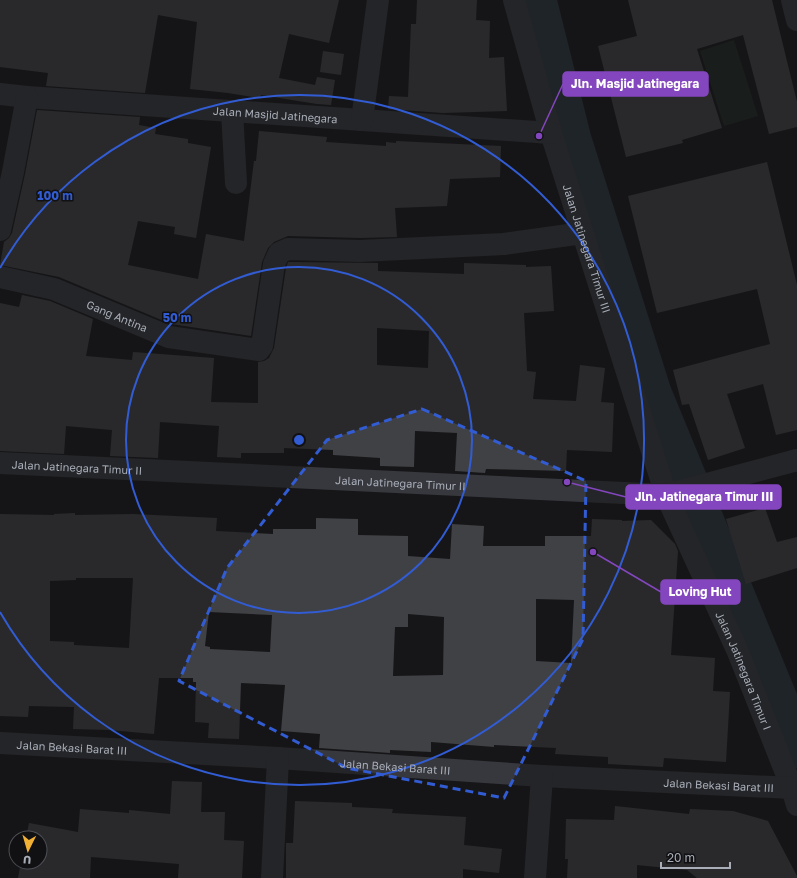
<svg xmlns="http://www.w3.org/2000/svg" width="797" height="878" viewBox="0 0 797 878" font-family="'Golos Text',sans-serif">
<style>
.green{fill:#1e261f}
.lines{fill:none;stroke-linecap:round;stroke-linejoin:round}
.river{stroke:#2c353c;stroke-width:41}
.building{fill:#404145;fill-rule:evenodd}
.minor{stroke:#37383d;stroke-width:22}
.marked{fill:none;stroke:#325cd3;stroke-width:3;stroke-dasharray:8 5;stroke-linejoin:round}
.ring{fill:none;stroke:#325cd3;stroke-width:2}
.labels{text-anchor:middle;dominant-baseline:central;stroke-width:3;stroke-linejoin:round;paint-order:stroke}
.street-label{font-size:11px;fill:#a8adb8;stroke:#111113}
.centre{fill:#325cd3;stroke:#111113;stroke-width:2}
.ring-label{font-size:12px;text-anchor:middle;font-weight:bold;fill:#325cd3;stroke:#111113;stroke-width:3;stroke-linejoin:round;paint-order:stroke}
.leader{fill:none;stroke:#8446be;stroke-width:1.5}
.callout-dot{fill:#8446be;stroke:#111113;stroke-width:1.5}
.callout{fill:#8446be;stroke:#8446be;stroke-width:1.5}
.callout-label{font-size:12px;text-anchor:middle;font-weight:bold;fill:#fff}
</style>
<rect width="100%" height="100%" fill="#161618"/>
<path class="green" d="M734,40L758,116L724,126L700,51Z"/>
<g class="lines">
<path class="river" d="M536,0L571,140L651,393L797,748"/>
</g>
<g class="building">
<path d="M0,0H339L329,43L289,34L279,78L315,85L317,77L335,80L331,105L317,104L261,95L260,98L228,93L190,89L197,22L158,15L145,93L46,86L48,73L0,67Z"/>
<path d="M417,0H477L476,20L490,21L489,58L504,57L507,111L443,113L388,109L389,96L408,97L411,24H416Z"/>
<path d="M628,0H772L797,102V127L769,134L743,35L697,49L722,128L682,140L683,143L626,157L598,46L637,36Z"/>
<path d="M323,51L344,54L341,75L320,72Z"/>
<path d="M37,110L140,117L139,125L156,128L155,134L188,139V143L211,147L196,238L174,234L175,227L138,221L128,265L198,279L206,234L244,241L254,161H256L259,131L327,137L326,142L386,146V142L396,143V141L501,146L500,177L450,179L447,206L395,208L397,237L360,238L288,236L274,242L268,248L262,262L251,336L171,324L59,277L0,265L4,242L9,238L12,233L25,174Z"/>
<path d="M767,162L797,285V430L776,435L763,384L727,394L745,448L708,460L689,404L682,405L673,370L770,344L757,289L657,313L628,196Z"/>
<path d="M288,262L378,263V271L464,274V263L526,265V267L551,266L554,311L524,313L527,371L536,372L533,399L576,401L580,365L605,368L601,402L614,403L612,452L567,450L566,471L486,469L485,473L455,471L457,433L415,431L414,467L380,466V458L333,455V450L284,448V453H241V458L217,457L219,426L160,422L158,458L110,456L112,430L66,426L64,454L0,451V303L19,307L22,295L50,301L93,319L86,356L132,360L133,352L214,358L211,402L258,403V362L264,361L269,358L274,348L286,268ZM377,328L429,331L428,368L377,365Z"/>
<path d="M765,508L777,542L797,537V568L746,584L726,519Z"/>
<path d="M75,513V515L133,514L217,518L216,531L273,534V529H316V518L358,519V535L408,536V556L450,559L452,524L484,526L483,546H545V536H591L592,519L622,520V521L651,520L675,544L678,551L671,655L715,658L713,691L730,692L726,762L664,758L663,767L608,764V757L555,754L556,748L494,745V747L431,742V752L390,750V753L319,748L320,734L281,731L285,685L241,683L239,739L208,738L209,723L195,722L196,682H193V678H159L154,734L109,730L73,729L74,707L29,706L28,717L0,716V514L54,515V514ZM76,578H133L129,648L74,645V642L50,641V581L76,580ZM536,599L574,600L571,663L536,661ZM209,612L272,615L270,652L210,649V647L205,646ZM408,614L444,617L443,675L393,676L395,627H408Z"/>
<path d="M172,781L202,782L201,812H225L224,840L244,841L242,878H178L179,864L91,857L90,878H18L21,862H40V838H26L29,823L78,832L80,809L129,813V810L170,814Z"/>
<path d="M295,801L352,803V807L393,809L392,813L466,817L464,845L502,849L499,873L463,869V878H286V843H293Z"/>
<path d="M615,806L689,814L690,809L733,811L768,821L797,876V878H697L687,870L637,865V878H567L568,859H565L566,819L614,820Z"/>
</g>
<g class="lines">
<g class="minor">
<path id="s1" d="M514,0L551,133L666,495L738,652L792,788L797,805"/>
<path d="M792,0L797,20"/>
<path id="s2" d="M0,94L27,97L551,133"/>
<path d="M232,111L236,183"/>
<path d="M362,120L378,0"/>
<path d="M0,230L13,172L27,97"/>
<path id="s3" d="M0,277L54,289L169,337L259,350L262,346L274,264L279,253L288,249L360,251L504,244L583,233"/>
<path id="s4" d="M0,463L666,495L797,460"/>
<path id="s5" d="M0,743L278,758L542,776L792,788"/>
<path d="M272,878L278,758"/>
<path d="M535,878L542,776"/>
</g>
</g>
<path d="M0 0H797V878H0ZM422,409L586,481L583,639L504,798L347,768L179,681L227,568L327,440Z" fill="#161618" fill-opacity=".55" fill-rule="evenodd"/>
<path class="marked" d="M422,409L586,481L583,639L504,798L347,768L179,681L227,568L327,440Z"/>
<g class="ring">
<circle cx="299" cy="440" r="173"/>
<path d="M0 268A345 345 0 1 1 0 612"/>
</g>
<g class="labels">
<g class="street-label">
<text stroke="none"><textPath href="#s2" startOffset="276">Jalan Masjid Jatinegara</textPath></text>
<text stroke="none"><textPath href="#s1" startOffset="259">Jalan Jatinegara Timur III</textPath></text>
<text stroke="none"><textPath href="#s3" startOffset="124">Gang Antina</textPath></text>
<text stroke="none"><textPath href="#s4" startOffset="77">Jalan Jatinegara Timur II</textPath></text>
<text stroke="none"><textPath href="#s4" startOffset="401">Jalan Jatinegara Timur II</textPath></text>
<text stroke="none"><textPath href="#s1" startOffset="710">Jalan Jatinegara Timur I</textPath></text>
<text stroke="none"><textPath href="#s5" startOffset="72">Jalan Bekasi Barat III</textPath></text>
<text stroke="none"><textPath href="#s5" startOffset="396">Jalan Bekasi Barat III</textPath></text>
<text stroke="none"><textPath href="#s5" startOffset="720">Jalan Bekasi Barat III</textPath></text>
</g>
</g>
<circle cx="299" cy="440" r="6" class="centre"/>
<g class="ring-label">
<text x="55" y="200">100 m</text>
<text x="177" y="322">50 m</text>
</g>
<path class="leader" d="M539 136L563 84M567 482L626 497M593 552L661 592"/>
<g class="callout-dot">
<circle cx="539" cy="136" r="4"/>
<circle cx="567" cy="482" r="4"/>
<circle cx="593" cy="552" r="4"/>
</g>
<g class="callout">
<rect x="563" y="72" width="145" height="24" rx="4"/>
<rect x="626" y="485" width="155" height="24" rx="4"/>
<rect x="661" y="580" width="79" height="24" rx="4"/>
</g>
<g class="callout-label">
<text x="635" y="88">Jln. Masjid Jatinegara</text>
<text x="704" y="501">Jln. Jatinegara Timur III</text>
<text x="700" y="596">Loving Hut</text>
</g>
<g transform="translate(28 850) rotate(185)"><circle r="19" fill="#111113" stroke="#4d4f55"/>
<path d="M0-3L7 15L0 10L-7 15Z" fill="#f2b134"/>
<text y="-6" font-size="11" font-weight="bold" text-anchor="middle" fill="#a8adb8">U</text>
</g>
<path d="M661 862v6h69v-6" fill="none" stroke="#a8adb8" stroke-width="2"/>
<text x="667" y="862" font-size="12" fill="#a8adb8" stroke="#111113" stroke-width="3" paint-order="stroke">20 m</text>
</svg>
